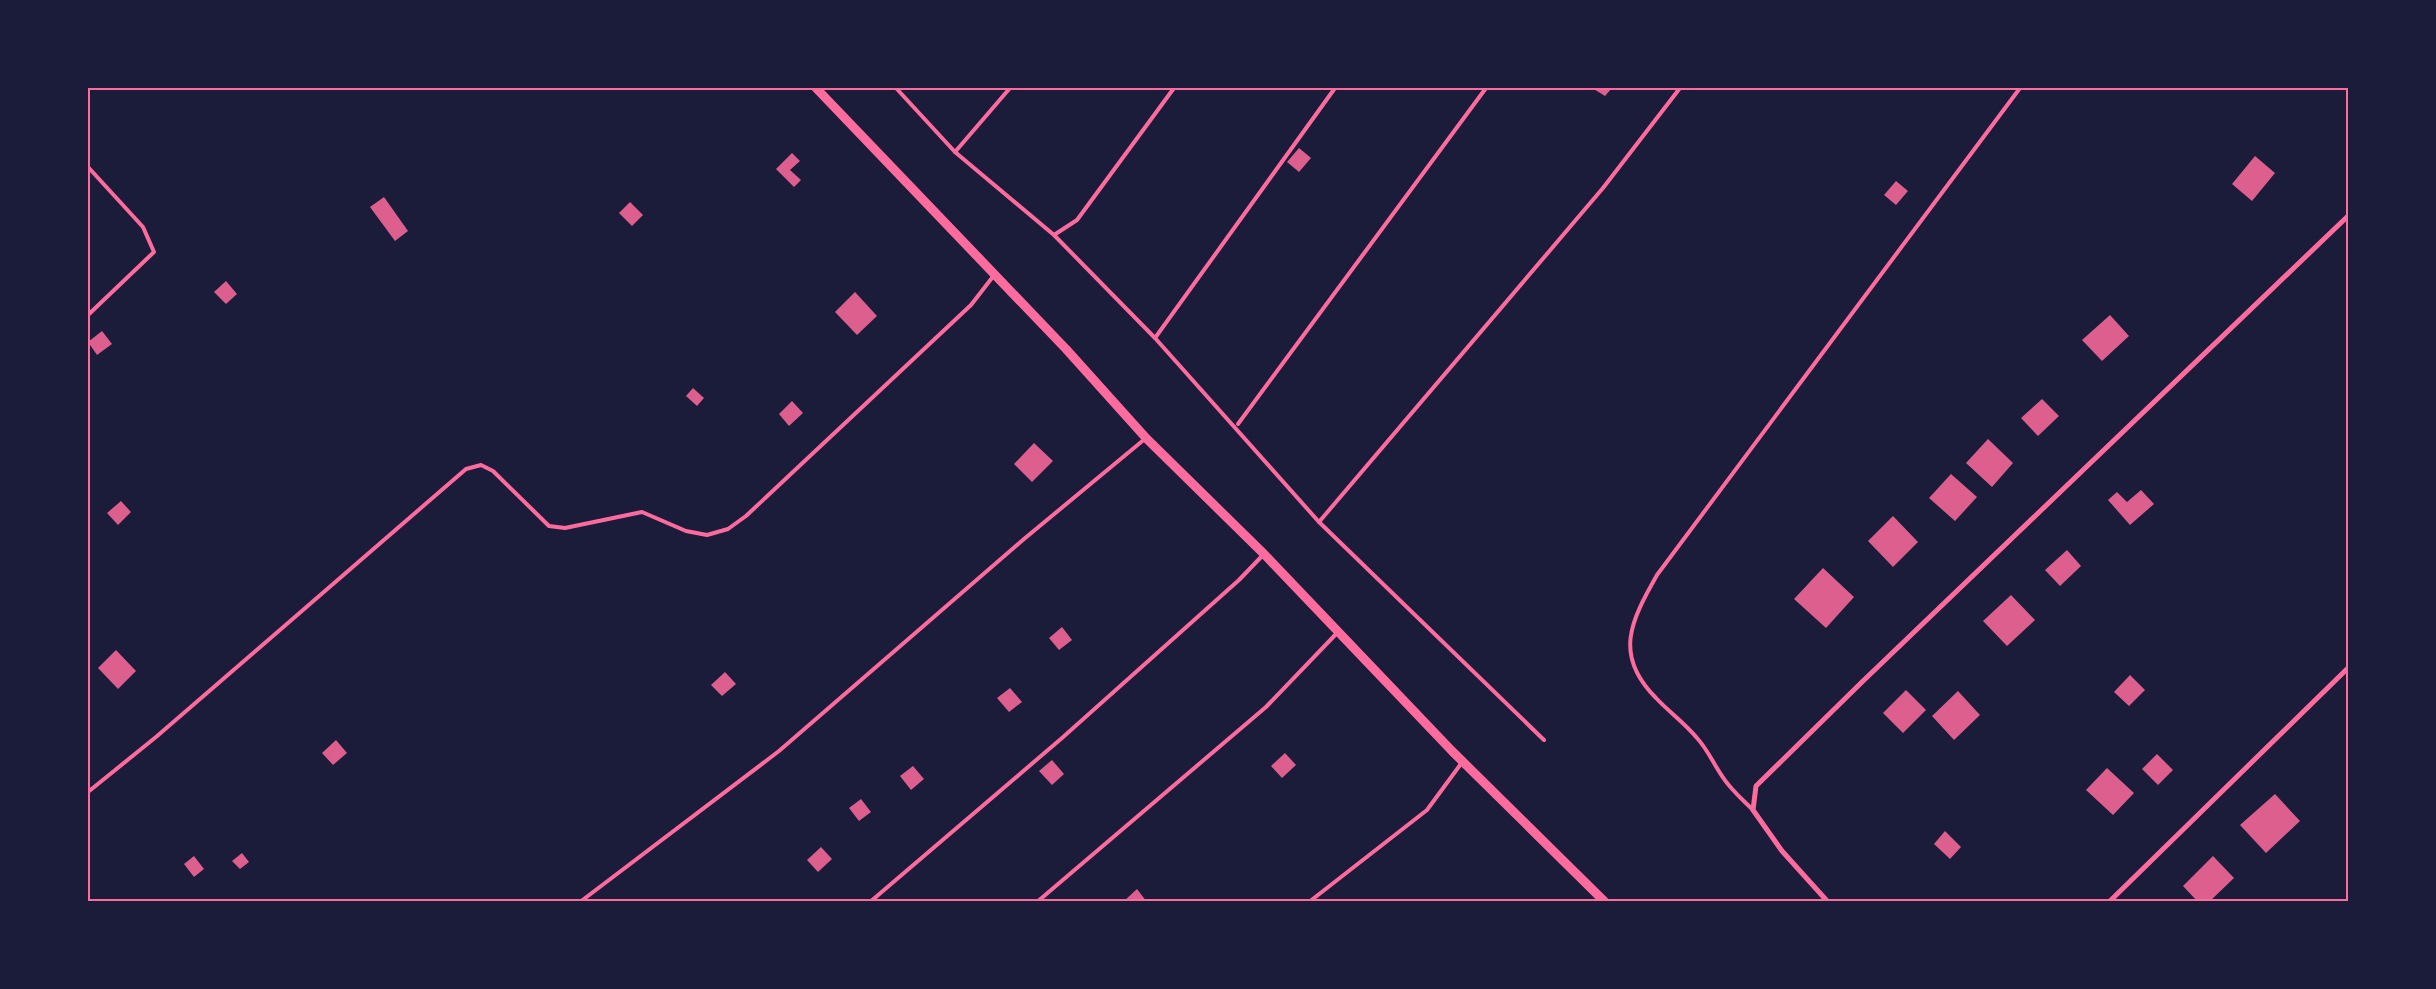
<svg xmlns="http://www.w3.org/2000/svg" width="2436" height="989" viewBox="0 0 2436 989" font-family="'Fira Sans',sans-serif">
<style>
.building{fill:#dd5f8e}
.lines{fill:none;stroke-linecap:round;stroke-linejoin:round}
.service{stroke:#ff6b9d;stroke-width:4}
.minor{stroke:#ff6b9d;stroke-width:5}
.tertiary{stroke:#ff6b9d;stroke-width:9}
.neatline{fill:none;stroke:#ff6b9d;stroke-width:2}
</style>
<rect width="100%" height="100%" fill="#1b1b3a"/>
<g class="building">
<path d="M1592,88H1612L1605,96Z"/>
<path d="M1299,148L1311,158L1299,172L1287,162Z"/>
<path d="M792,153L800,161L790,170L801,180L794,187L776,169Z"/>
<path d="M2255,156L2275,173L2252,201L2232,184Z"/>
<path d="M1896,181L1908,191L1896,205L1884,195Z"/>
<path d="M384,197L408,231L395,241L370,207Z"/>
<path d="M630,202L643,215L632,226L619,213Z"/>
<path d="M226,281L237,294L226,304L214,292Z"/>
<path d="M855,292L877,316L857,335L835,312Z"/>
<path d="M2110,315L2129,336L2102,361L2082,340Z"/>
<path d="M102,331L112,344L97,355L88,342Z"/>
<path d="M693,388L704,398L697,406L686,396Z"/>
<path d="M2042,399L2059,416L2038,436L2021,418Z"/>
<path d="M792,401L803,413L789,426L779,414Z"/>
<path d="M1988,439L2013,463L1992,487L1966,463Z"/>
<path d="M1034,443L1053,461L1032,482L1014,464Z"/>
<path d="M1951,474L1977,497L1955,521L1929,498Z"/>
<path d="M2141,490L2154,504L2130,525L2108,500L2117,492L2127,502Z"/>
<path d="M121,501L131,512L118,525L107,513Z"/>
<path d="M1893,516L1918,542L1893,567L1868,541Z"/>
<path d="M2067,550L2081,566L2060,586L2045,570Z"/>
<path d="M1823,568L1854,597L1826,628L1794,599Z"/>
<path d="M2011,595L2035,620L2007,646L1983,621Z"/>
<path d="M1062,627L1072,640L1059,650L1049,638Z"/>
<path d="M116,650L136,671L118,689L98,668Z"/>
<path d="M725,672L736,684L722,696L711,685Z"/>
<path d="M2130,675L2145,690L2129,706L2114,692Z"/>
<path d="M1010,688L1022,702L1009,712L997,698Z"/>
<path d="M1906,690L1926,710L1903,733L1883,713Z"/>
<path d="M1958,691L1980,715L1954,740L1932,716Z"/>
<path d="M336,740L347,753L333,765L322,753Z"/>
<path d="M1285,753L1296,765L1282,778L1271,766Z"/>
<path d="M2157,754L2173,770L2158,785L2142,769Z"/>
<path d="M1052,760L1064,774L1052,785L1039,771Z"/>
<path d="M913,766L924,779L911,790L900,776Z"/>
<path d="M2107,768L2134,793L2113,815L2086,790Z"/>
<path d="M2275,794L2300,821L2266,853L2240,825Z"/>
<path d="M861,799L871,812L859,821L849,808Z"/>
<path d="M1945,831L1961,847L1950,859L1934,844Z"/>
<path d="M821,847L832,859L818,872L807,860Z"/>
<path d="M242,853L249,862L240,869L232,861Z"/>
<path d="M194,856L204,869L194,877L184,864Z"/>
<path d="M2213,856L2234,878L2209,902H2198L2183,886Z"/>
<path d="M1137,889L1147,902H1123Z"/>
</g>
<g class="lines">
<g class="service">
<path d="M896,88L955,152L1054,235L1155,338L1319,522L1544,740"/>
<path d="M955,152L1010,88"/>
<path d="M88,167L143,227L154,252L88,315"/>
<path d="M1054,235L1077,220L1174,88"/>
<path d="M1155,338L1335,88"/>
<path d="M1238,424L1486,88"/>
<path d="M1319,522L1603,188L1680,88"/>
<path d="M88,792L156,737L466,469L481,465L493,471L549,526L565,528L642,512L686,531L707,535L728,529L746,516L971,305L995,274"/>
<path d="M1753,810C1742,799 1730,789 1722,776C1713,763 1708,750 1697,738C1685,723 1669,712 1656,698C1613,655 1631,621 1657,575L2020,88"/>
<path d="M580,902L779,751L1024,539L1146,438"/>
<path d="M870,902L1062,738L1239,580L1264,554"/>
<path d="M1037,902L1266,707L1337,633"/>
<path d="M1309,902L1427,810L1463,761"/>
</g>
<g class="minor">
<path d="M1828,902L1782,851L1753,810L1756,786L1862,682L2348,216"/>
<path d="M2109,902L2348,668"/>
</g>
<path class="tertiary" d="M816,88L1066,349L1146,438L1264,554L1452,751L1605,902"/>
</g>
<rect width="2436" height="989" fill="none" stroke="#1b1b3a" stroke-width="178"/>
<rect x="89" y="89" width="2258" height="811" class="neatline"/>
</svg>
